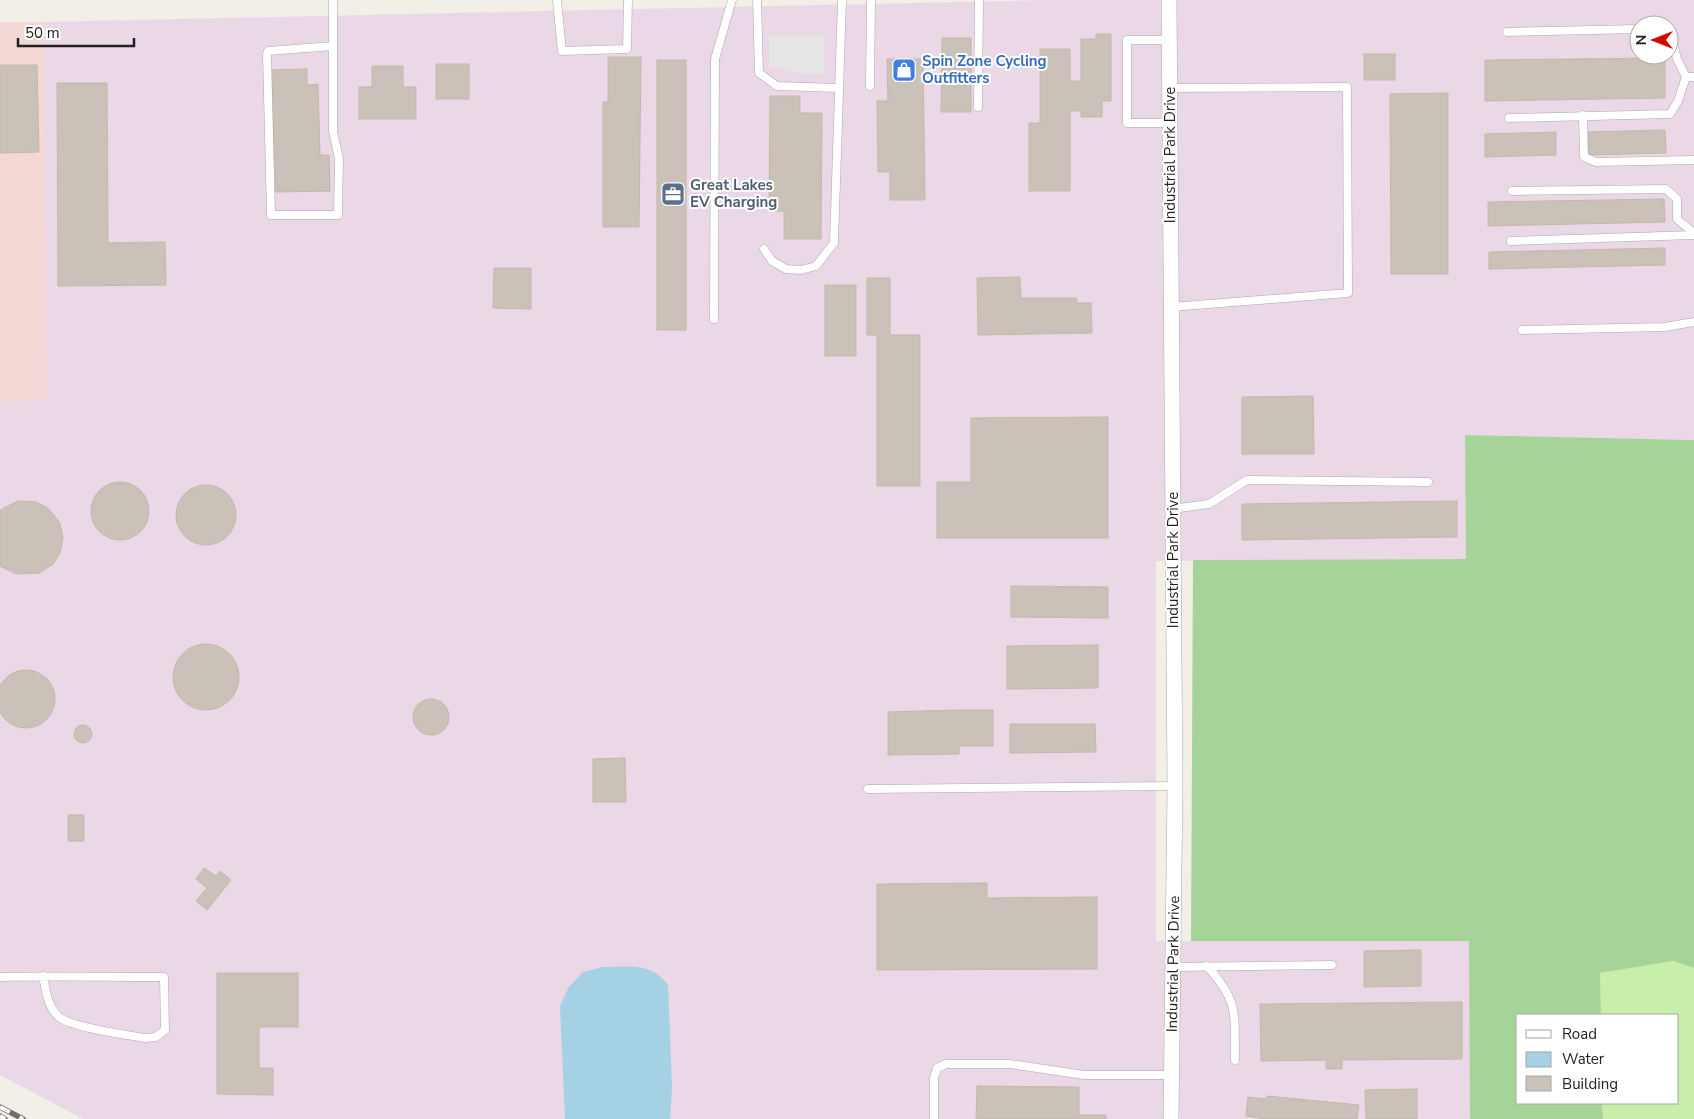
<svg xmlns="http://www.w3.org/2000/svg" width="1694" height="1119" viewBox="0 0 1694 1119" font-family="'Nunito Sans',sans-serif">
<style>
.commercial{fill:#f3d8d5}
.industrial{fill:#ebd8e7;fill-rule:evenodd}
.grass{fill:#c8efa9}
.forest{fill:#a6d498}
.parking{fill:#e5e5e5}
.water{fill:#a4d1e3}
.building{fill:#cac2b9;stroke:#c5b6a8}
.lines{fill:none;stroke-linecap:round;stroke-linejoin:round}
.service-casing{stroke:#a8a8a8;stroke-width:9}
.minor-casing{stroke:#a8a8a8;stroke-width:16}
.service{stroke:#fff;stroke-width:8}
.minor{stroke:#fff;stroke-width:15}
.rail-casing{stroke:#6f6f6f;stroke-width:5.5}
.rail{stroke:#fff;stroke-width:4;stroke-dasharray:11;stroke-linecap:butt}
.labels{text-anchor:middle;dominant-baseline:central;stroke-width:4;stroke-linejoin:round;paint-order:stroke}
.shop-label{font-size:15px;font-weight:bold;fill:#366cbe;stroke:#fff;text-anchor:start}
.street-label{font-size:15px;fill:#212121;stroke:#fff}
.service-label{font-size:15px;font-weight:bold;fill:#4e5e75;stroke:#fff;text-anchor:start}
</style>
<rect width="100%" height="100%" fill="#f2efe7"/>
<path class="commercial" d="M0,22H44L47,401L0,402Z"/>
<path class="industrial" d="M1047,0H1694V440L1466,435V559L1156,561V941H1470V1119H83L0,1075V402L47,400L44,22ZM1639,25H1669V55H1639Z"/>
<path class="grass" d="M1673,961L1694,968V1119H1603L1602,1103H1678V1015H1601L1600,973Z"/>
<path class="forest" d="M1465,435L1694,440V968L1673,961L1600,973L1601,1015H1518V1103H1602L1603,1119H1470L1469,941H1191L1193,560L1466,559Z"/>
<path class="parking" d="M769,35H824V74H799L782,67H769Z"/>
<path class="water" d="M603,967C629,967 651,962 668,985L672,1088L670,1119H565L560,1006L568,988L583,972Z"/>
<g class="building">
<path d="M1096,34H1111V101H1102V117H1081V111H1070V191H1029V123H1040V49H1070V81H1081V39H1096Z"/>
<path d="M942,38H971V112H941Z"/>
<rect x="1364" y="54" width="31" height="26"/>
<path d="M608,57H641L639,227H603V102H608Z"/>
<path d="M1665,58V98L1485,101V60Z"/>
<path d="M887,59H923L925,200H890V172H878L877,101H888Z"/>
<rect x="657" y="60" width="29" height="270"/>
<rect x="436" y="64" width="33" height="35"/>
<path d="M0,65H37L39,152L0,153Z"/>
<path d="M372,66H403V87H416V119H359V87H372Z"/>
<path d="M307,69V85L318,84L320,155H329L330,191L276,192L271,70Z"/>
<path d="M57,83H107L108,243L165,242L166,285L58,286Z"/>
<path d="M1448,93V274H1391L1390,94Z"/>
<path d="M770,96H800V113H822L821,239H784V211H769Z"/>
<path d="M1665,130L1666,153L1589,155L1588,132Z"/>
<path d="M1556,132V155L1485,157V134Z"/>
<path d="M1664,199L1665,222L1488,226V202Z"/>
<path d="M1665,248V265L1489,269V252Z"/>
<path d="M494,268H531V309L493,308Z"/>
<path d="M1020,277L1021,298H1077V303H1091L1092,333L978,335L977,278Z"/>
<path d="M867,278H890V335H920V486H877V335H867Z"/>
<rect x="825" y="285" width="31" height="71"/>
<path d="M1313,396L1314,454H1242V397Z"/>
<path d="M1108,417V538H937V482H971V418Z"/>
<circle cx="120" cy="511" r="29"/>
<circle cx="206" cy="515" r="30"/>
<path d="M18,501L36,502L48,508L60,523L63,538L60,553L53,564L39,573L16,574L0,566V510Z"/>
<path d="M1457,501V537L1242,540V504Z"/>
<path d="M1011,586L1108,587V618L1011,617Z"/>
<circle cx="206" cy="677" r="33"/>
<path d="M1098,645V688L1007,689V646Z"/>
<circle cx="26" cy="699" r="29"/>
<circle cx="431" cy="717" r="18"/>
<path d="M958,710H993V746H959V754L888,755V712Z"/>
<path d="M1010,724H1095L1096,752L1010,753Z"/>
<circle cx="83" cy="734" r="9"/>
<path d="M625,758L626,802H593V759Z"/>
<rect x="68" y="815" width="16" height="26"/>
<path d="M204,868L216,876L220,871L231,880L207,910L196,901L207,888L196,879Z"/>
<path d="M987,883V898L1097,897V969L877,970V884Z"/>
<path d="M1421,950V986L1364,987V951Z"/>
<path d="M217,973H298V1027H259V1068H273V1095L217,1094Z"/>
<path d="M1462,1002V1059L1342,1060V1069H1326V1060L1261,1061L1260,1004Z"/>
<path d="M977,1086L1079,1087V1115H1106V1119H976Z"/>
<path d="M1417,1089V1119H1366L1365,1090Z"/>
<path d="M1267,1096L1359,1105L1357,1119H1265L1246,1116L1248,1097L1266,1099Z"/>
</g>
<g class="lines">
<g class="service-casing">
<g id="service">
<path d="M557,0L562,51L627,49L628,0"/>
<path d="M757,0L759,73L777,86L839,88"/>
<path d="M1669,28L1677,59L1686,77"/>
<path d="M1507,32L1639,29"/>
<path d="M1169,40H1127V123H1170"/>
<path d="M333,46L268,51L267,54L271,215H338L339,159L333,131V0"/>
<path d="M870,86L871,0"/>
<path d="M1169,88L1347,87L1348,293L1171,307"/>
<path d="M978,107L979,0"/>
<path d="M1583,115L1584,157L1596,162L1694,160"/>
<path d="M1509,118L1670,114L1678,101L1686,77H1694"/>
<path d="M1512,191L1666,189L1677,199V219L1694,233"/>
<path d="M1511,241L1694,235"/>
<path d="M764,249L772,261L786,269L801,270L816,266L834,243L842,0"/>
<path d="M714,319L715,59L732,0"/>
<path d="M1522,330L1665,327L1694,322"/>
<path d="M1172,509L1209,504L1247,480L1428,482"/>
<path d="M868,789L1175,786"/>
<path d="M1207,966C1240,1003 1234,1013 1235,1060"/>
<path d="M1172,967L1332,965"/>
<path d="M0,977C55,976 110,977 164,977L165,1030L156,1037L145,1038C128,1035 68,1027 58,1016C47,1006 46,990 43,976"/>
<path d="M934,1119V1078L937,1068L946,1064H1010L1084,1075H1171"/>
</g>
</g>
<g class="minor-casing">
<path id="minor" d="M1169,0L1175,786L1171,1119"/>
</g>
<use href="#service" class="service"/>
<use href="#minor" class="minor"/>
<g class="rail-casing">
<g id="rail">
<path d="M0,1107L23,1119"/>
<path d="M0,1116L5,1119"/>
</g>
</g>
<use href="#rail" class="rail"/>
</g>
<defs>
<g id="shop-square" transform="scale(1.25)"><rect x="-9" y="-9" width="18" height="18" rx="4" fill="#3f7fe0" stroke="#fff"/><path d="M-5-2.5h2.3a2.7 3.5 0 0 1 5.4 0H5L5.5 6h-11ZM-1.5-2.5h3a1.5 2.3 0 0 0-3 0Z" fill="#fff"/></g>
<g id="office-square" transform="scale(1.25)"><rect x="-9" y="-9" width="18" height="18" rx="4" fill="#5c6f8a" stroke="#fff"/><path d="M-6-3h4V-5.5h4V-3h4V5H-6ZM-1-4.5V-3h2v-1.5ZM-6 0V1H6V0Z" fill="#fff"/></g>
</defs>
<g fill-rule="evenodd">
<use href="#shop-square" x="904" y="70"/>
<use href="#office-square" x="673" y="194"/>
</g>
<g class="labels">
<g class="shop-label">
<text x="922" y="61">Spin Zone Cycling<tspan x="922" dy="17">Outfitters</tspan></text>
</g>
<g class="street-label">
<text transform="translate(1170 155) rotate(-90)">Industrial Park Drive</text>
<text transform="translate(1173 560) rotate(-90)">Industrial Park Drive</text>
<text transform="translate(1173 964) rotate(-89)">Industrial Park Drive</text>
</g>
<g class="service-label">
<text x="690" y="185">Great Lakes<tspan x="690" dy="17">EV Charging</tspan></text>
</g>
</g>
<rect x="1516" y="1014" width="162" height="90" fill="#ffffff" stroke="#a6a6a6"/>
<rect x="1526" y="1030" width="25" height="8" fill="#ffffff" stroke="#a6a6a6"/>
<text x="1562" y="1039" font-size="15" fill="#212121">Road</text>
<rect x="1526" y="1052" width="25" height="15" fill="#a4d1e3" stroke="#a6a6a6"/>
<text x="1562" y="1064" font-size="15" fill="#212121">Water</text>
<rect x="1526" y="1076" width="25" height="15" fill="#cac2b9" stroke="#a6a6a6"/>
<text x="1562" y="1089" font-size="15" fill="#212121">Building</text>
<g transform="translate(1654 40) rotate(270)"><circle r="24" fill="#ffffff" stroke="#a6a6a6"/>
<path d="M0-4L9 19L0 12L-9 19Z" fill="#d20c00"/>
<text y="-8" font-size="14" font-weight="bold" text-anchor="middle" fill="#212121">N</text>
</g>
<path d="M18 38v8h116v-8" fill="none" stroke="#212121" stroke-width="2.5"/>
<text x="25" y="38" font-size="15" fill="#212121" stroke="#ffffff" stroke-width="4" paint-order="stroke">50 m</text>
</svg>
